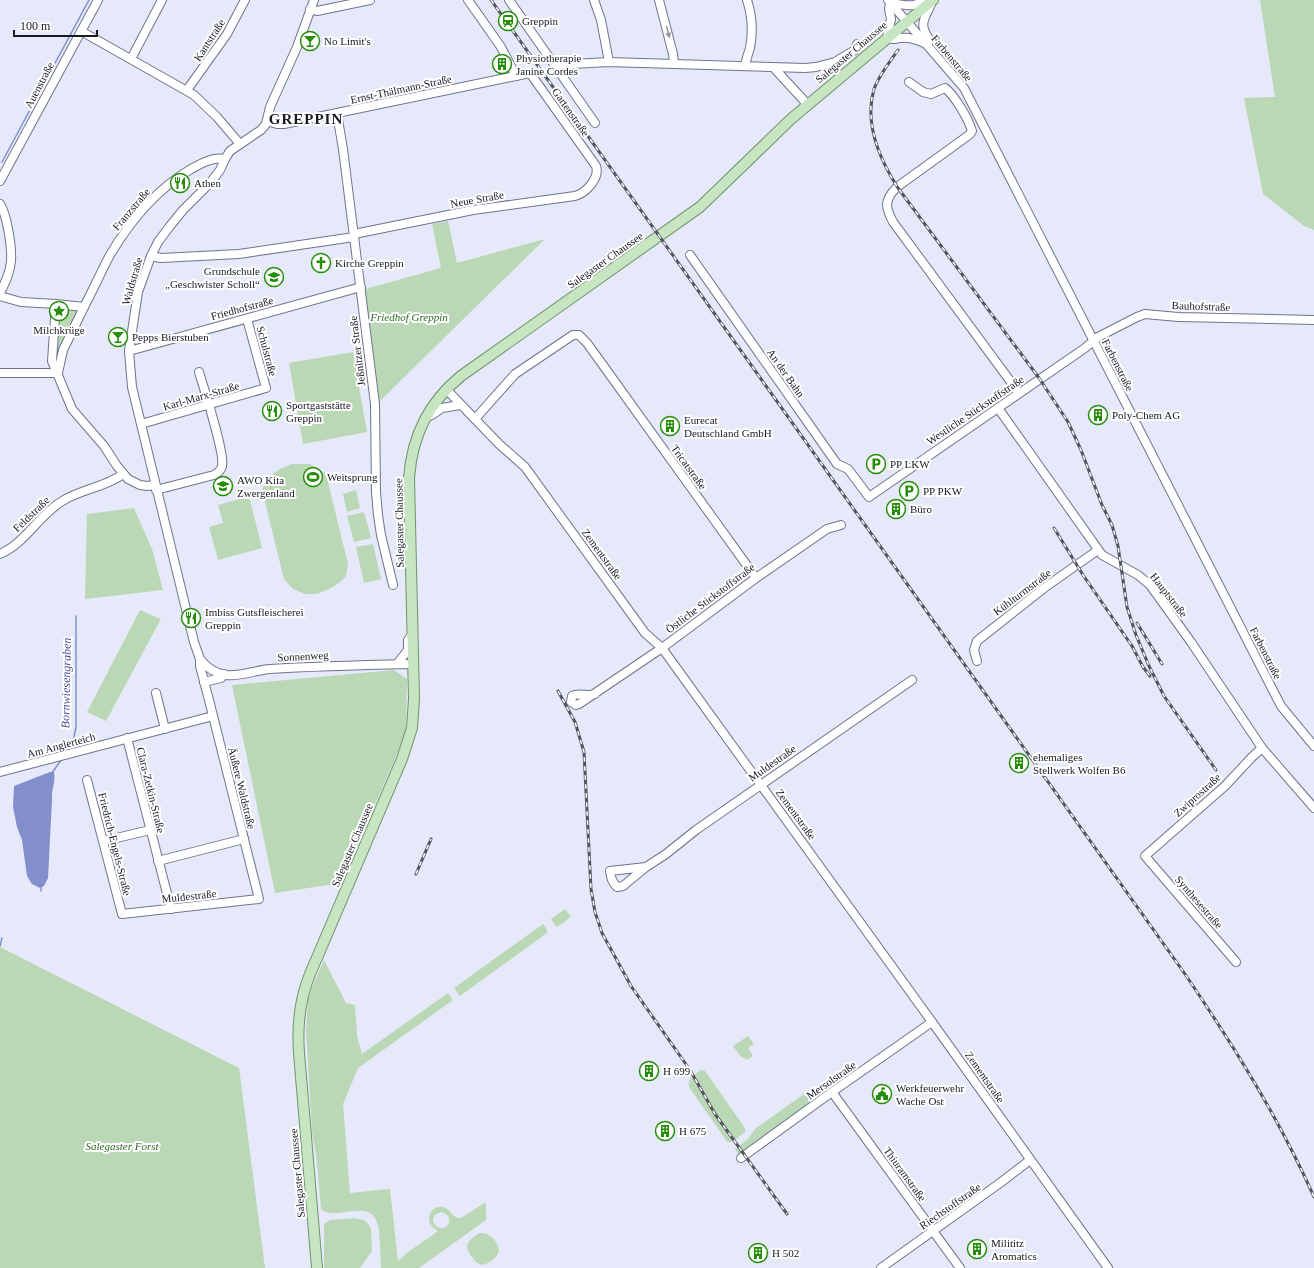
<svg xmlns="http://www.w3.org/2000/svg" width="1314" height="1268" viewBox="0 0 1314 1268" font-family="'Times New Roman',serif">
<style>
.green{fill:#bad8b5;fill-rule:evenodd}
.water{fill:#838fcb}
.lines{fill:none;stroke-linecap:round;stroke-linejoin:round}
.stream{stroke:#838fcb;stroke-width:1.5}
.minor-casing{stroke:#6e748d;stroke-width:10}
.major-casing{stroke:#70936e;stroke-width:12}
.minor{stroke:#fff;stroke-width:8}
.major{stroke:#c6e5c0;stroke-width:10}
.rail-casing{stroke:#525460;stroke-width:3}
.rail{stroke:#fff;stroke-width:1.5;stroke-dasharray:4.5;stroke-linecap:butt}
.oneway{fill:#97989c}
.labels{text-anchor:middle;dominant-baseline:central;stroke-width:4;stroke-linejoin:round;paint-order:stroke}
.poi-label{font-size:11px;fill:#171923;stroke:#fff;text-anchor:start}
.street-label{font-size:11px;fill:#171923;stroke:#fff}
.park-label{font-size:11px;font-style:italic;fill:#2c6721;stroke:#fff}
.water-label{font-size:12px;font-style:italic;fill:#454f99;stroke:#fff}
.district-label{font-size:15px;font-weight:bold;letter-spacing:1px;fill:#171923;stroke:#fff}
</style>
<rect width="100%" height="100%" fill="#e5e9fa"/>
<g class="green">
<path d="M1260,0H1314V230L1304,226L1263,194L1244,98L1275,97Z"/>
<path d="M448,221L457,263L545,239L379,402L365,289L441,268L432,224Z"/>
<path d="M58,307L78,310L56,357Z"/>
<path d="M353,352L367,432L303,444L289,363Z"/>
<path d="M292,464H310L326,474L348,564L346,576L339,583L329,589L317,594H305L293,589L284,579L262,490C270,473 275,471 292,464Z"/>
<path d="M356,490L360,508L347,512L343,494Z"/>
<path d="M249,496L262,548L218,560L209,527L223,523L218,505Z"/>
<path d="M134,508L152,549L163,590L85,599L87,514Z"/>
<path d="M364,512L371,538L354,542L347,516Z"/>
<path d="M373,544L381,579L364,583L356,547Z"/>
<path d="M140,610L161,619L106,721L87,712Z"/>
<path d="M394,670L407,679L406,733L341,883L275,893L232,685Z"/>
<path d="M565,909L571,917C565,920 562,925 556,927L551,919Z"/>
<path d="M543,924L547,930V933L460,996L454,988Z"/>
<path d="M0,947L239,1068L265,1268H0Z"/>
<path d="M324,960L346,1003L355,1005L357,1036L362,1054L448,993L453,1000L358,1068L343,1104L350,1193L390,1189L398,1261L408,1252L437,1232V1230C423,1224 429,1205 443,1207C451,1209 452,1219 461,1218L486,1202V1220L419,1268H381C380,1255 381,1233 377,1222C368,1198 335,1222 321,1209L316,1154L312,1132L306,1029L308,1000L313,985ZM441,1212C446,1213 451,1217 449,1223C442,1238 422,1217 441,1212Z"/>
<path d="M748,1036L754,1044L748,1048L753,1056L746,1060L744,1057L742,1058L733,1046Z"/>
<path d="M701,1070L705,1071L745,1128V1132L732,1142H728L726,1140L689,1087C687,1078 694,1075 701,1070Z"/>
<path d="M804,1094L807,1095L811,1101L810,1104L739,1155L735,1149L748,1139L755,1129Z"/>
<path d="M354,1218L364,1220L370,1226L371,1231L372,1251L360,1268H324V1224L331,1220Z"/>
<path d="M480,1233C490,1232 498,1242 499,1251C497,1258 489,1263 483,1265L477,1263C464,1249 463,1243 480,1233Z"/>
</g>
<path class="water" d="M50,772H54C56,782 51,790 52,800L48,878L44,886L40,888L32,884L27,876L22,840L17,827L13,807L14,786Z"/>
<g class="lines">
<g class="stream">
<path d="M2,162L89,0"/>
<path d="M69,750L74,737L76,727V616"/>
<path d="M52,773L61,760"/>
<path d="M41,887V891"/>
<path d="M0,946L2,938"/>
</g>
<g class="minor-casing">
<g id="minor">
<path d="M468,0L501,47L516,76"/>
<path d="M509,0L595,123"/>
<path d="M594,0L601,20L609,62"/>
<path d="M659,0L673,54L674,64"/>
<path d="M888,0L964,88L1281,706L1314,746"/>
<path d="M890,3L889,9L891,19L887,38C894,40 893,39 900,38C909,37 916,39 924,43"/>
<path d="M890,3C898,4 906,6 913,5C919,4 922,1 929,0"/>
<path d="M310,9L317,11L370,0"/>
<path d="M81,31L194,95L217,117L240,144"/>
<path d="M928,44L929,39C918,23 925,19 931,4"/>
<path d="M131,59L162,0"/>
<path d="M555,65L609,62L805,68L816,67L835,62L855,50L857,44"/>
<path d="M745,66C746,60 748,54 750,48C753,32 752,15 747,0"/>
<path d="M774,68L808,105"/>
<path d="M909,82L923,92L931,94L945,88C955,96 968,118 972,131L969,135L897,187C884,200 885,207 893,222L1019,393"/>
<path d="M187,90L227,34L245,0"/>
<path d="M337,114L343,149L375,404L376,492L378,515L381,535L393,585"/>
<path d="M267,121L277,124H284L530,73L596,166C600,178 586,193 575,196L473,210L354,234"/>
<path d="M0,181L98,0"/>
<path d="M0,204C7,215 12,247 11,261C10,273 5,283 0,293"/>
<path d="M690,255L837,464L848,469L869,497L1085,348L1098,337L1137,317L1145,314L1178,317L1314,320"/>
<path d="M151,256L161,258L239,254L354,237"/>
<path d="M0,296L21,302L56,304"/>
<path d="M84,307C93,290 101,272 110,255C130,221 157,189 191,169C202,163 212,157 225,159"/>
<path d="M129,351L361,287"/>
<path d="M0,373H58"/>
<path d="M58,373L63,350L84,307L56,304L52,361L72,409L104,446L117,466L128,479L140,485L147,486L155,485"/>
<path d="M446,389L499,444L525,467L645,633L662,648L932,1022L1108,1268"/>
<path d="M998,408L1102,555L1138,575L1150,585L1191,642L1262,748L1314,808"/>
<path d="M426,417L432,415L442,408L460,405"/>
<path d="M475,419L515,374L573,335H579L587,343L756,578"/>
<path d="M141,424L266,388L247,319"/>
<path d="M156,490L214,475C218,473 221,470 222,466C225,453 204,389 199,372"/>
<path d="M0,554C26,543 39,514 64,500C82,489 106,487 123,474"/>
<path d="M200,659C206,667 215,673 225,675C240,677 256,670 270,669C318,666 366,665 413,664"/>
<path d="M977,661L974,650L977,641L1044,588L1098,550"/>
<path d="M397,664L408,650V640L412,635"/>
<path d="M204,682L221,678L224,674"/>
<path d="M156,693L165,729"/>
<path d="M595,694C587,697 579,692 572,696L571,702L576,705L579,704L662,648L756,578L827,529L841,525"/>
<path d="M127,738L171,909"/>
<path d="M0,772L213,716"/>
<path d="M87,780L122,914L259,899L209,700L200,666V659L194,642L132,387L129,351L138,292L151,256L158,242L170,226L183,210L211,182L220,170L225,159L230,151L261,130L266,124L270,107L297,47L314,0"/>
<path d="M104,841L150,830"/>
<path d="M158,861L244,839"/>
<path d="M646,867L623,886L617,887C612,882 611,878 610,871L646,867L666,854L696,830L912,680"/>
<path d="M1236,962L1145,856L1225,786L1252,757L1262,748"/>
<path d="M832,1092L960,1268"/>
<path d="M741,1158L832,1092L932,1022"/>
<path d="M881,1268L1000,1183L1030,1160"/>
</g>
</g>
<g class="major-casing">
<path id="major" d="M317,1268L299,1053C297,1026 299,1001 310,974L402,759L412,728L414,699L409,478C412,436 428,403 461,376L700,207L791,119L933,0"/>
</g>
<use href="#minor" class="minor"/>
<use href="#major" class="major"/>
<g class="rail-casing">
<g id="rail">
<path d="M491,0L1185,974C1233,1045 1279,1118 1314,1197"/>
<path d="M898,50C889,63 879,75 874,89C864,123 880,160 898,188L1039,378L1068,422L1081,450L1102,505L1112,525L1118,546L1127,607L1136,635L1149,666L1164,696L1216,770"/>
<path d="M1054,528L1083,575L1132,646L1143,667L1150,676"/>
<path d="M1137,623L1162,664"/>
<path d="M558,691L575,722L584,752L591,889L595,912L602,933L631,986L690,1070L715,1114L787,1214"/>
<path d="M416,874L431,839"/>
</g>
</g>
<use href="#rail" class="rail"/>
</g>
<defs><path id="oneway-solid" d="M-6-.8H1V-3.2L6.5 0L1 3.2V.8H-6Z"/></defs>
<use class="oneway" href="#oneway-solid" transform="translate(668 32) rotate(76)"/>
<defs>
<g id="station-ring" transform="scale(1)"><circle r="9.5" fill="#fff" stroke="#268d09" stroke-width="1.5"/><path d="M-3-6H3Q5-6 5-4V2Q5 4 3 4L4.5 6H3L1.5 4h-3L-3 6H-4.5L-3 4Q-5 4-5 2V-4Q-5-6-3-6ZM-3.5-4v3h7v-3ZM-3.5 1v1.5H-2V1ZM2 1v1.5H3.5V1Z" fill="#268d09"/></g>
<g id="bar-ring" transform="scale(1)"><circle r="9.5" fill="#fff" stroke="#268d09" stroke-width="1.5"/><path d="M-6-5H6L.8 .8V4.5H3.5V6h-7V4.5H-.8V.8Z" fill="#268d09"/></g>
<g id="building-ring" transform="scale(1)"><circle r="9.5" fill="#fff" stroke="#268d09" stroke-width="1.5"/><path d="M-4-6H4V6H1V3H-1V6H-4ZM-2.5-4.3h1.7v1.8h-1.7ZM.8-4.3h1.7v1.8H.8ZM-2.5-1h1.7V.8h-1.7ZM.8-1h1.7V.8H.8Z" fill="#268d09"/></g>
<g id="restaurant-ring" transform="scale(1)"><circle r="9.5" fill="#fff" stroke="#268d09" stroke-width="1.5"/><path d="M-5-6h1v4h1v-4h1v4h1v-4h1v5L-1.5 .5V6h-2V.5L-5-1ZM5-6V6H3V1.5H1.5Q1.5-4 5-6Z" fill="#268d09"/></g>
<g id="church-ring" transform="scale(1)"><circle r="9.5" fill="#fff" stroke="#268d09" stroke-width="1.5"/><path d="M-1.2-6h2.4v3.5h3.3v2.4h-3.3V6h-2.4V-.1h-3.3v-2.4h3.3Z" fill="#268d09"/></g>
<g id="school-ring" transform="scale(1)"><circle r="9.5" fill="#fff" stroke="#268d09" stroke-width="1.5"/><path d="M0-5L7-2L0 1L-7-2ZM-4 1L0 2.5L4 1V4Q0 6-4 4Z" fill="#268d09"/></g>
<g id="sight-ring" transform="scale(1)"><circle r="9.5" fill="#fff" stroke="#268d09" stroke-width="1.5"/><path d="M0-6L1.8-2.2L6-1.7L2.9 1.2L3.7 5.4L0 3.3L-3.7 5.4L-2.9 1.2L-6-1.7L-1.8-2.2Z" fill="#268d09"/></g>
<g id="parking-ring" transform="scale(1)"><circle r="9.5" fill="#fff" stroke="#268d09" stroke-width="1.5"/><path d="M-3.5-5.5H1a3.5 3.5 0 0 1 0 7H-1V5.5H-3.5ZM-1-3.4V-.6H.8a1.4 1.4 0 0 0 0-2.8Z" fill="#268d09"/></g>
<g id="stadium-ring" transform="scale(1)"><circle r="9.5" fill="#fff" stroke="#268d09" stroke-width="1.5"/><path d="M0-5a6.5 5 0 1 0 0 10a6.5 5 0 1 0 0-10ZM-3.5-1.8h7v3.6h-7Z" fill="#268d09"/></g>
<g id="civic-ring" transform="scale(1)"><circle r="9.5" fill="#fff" stroke="#268d09" stroke-width="1.5"/><path d="M-.6-6.5H3V-4.5H.6V-3L4-1V1h2V6H-6V1h2V-1L-.6-3ZM-1.2 2.5V6h2.4V2.5Z" fill="#268d09"/></g>
</defs>
<g fill-rule="evenodd">
<use href="#station-ring" x="508" y="21"/>
<use href="#bar-ring" x="310" y="41"/>
<use href="#building-ring" x="502" y="64"/>
<use href="#restaurant-ring" x="180" y="183"/>
<use href="#church-ring" x="321" y="263"/>
<use href="#school-ring" x="274" y="277"/>
<use href="#sight-ring" x="59" y="311"/>
<use href="#bar-ring" x="118" y="337"/>
<use href="#restaurant-ring" x="272" y="411"/>
<use href="#building-ring" x="1098" y="415"/>
<use href="#building-ring" x="670" y="426"/>
<use href="#parking-ring" x="876" y="464"/>
<use href="#stadium-ring" x="313" y="477"/>
<use href="#school-ring" x="223" y="486"/>
<use href="#parking-ring" x="909" y="491"/>
<use href="#building-ring" x="896" y="509"/>
<use href="#restaurant-ring" x="191" y="618"/>
<use href="#building-ring" x="1019" y="763"/>
<use href="#building-ring" x="649" y="1071"/>
<use href="#civic-ring" x="882" y="1094"/>
<use href="#building-ring" x="665" y="1131"/>
<use href="#building-ring" x="977" y="1249"/>
<use href="#building-ring" x="758" y="1253"/>
</g>
<g class="labels">
<g class="poi-label">
<text x="522" y="21">Greppin</text>
<text x="324" y="41">No Limit's</text>
<text x="516" y="58">Physiotherapie<tspan x="516" dy="13">Janine Cordes</tspan></text>
<text x="194" y="183">Athen</text>
<text x="335" y="263">Kirche Greppin</text>
<text x="260" y="271" text-anchor="end">Grundschule<tspan x="260" dy="13">„Geschwister Scholl“</tspan></text>
<text x="59" y="330" text-anchor="middle">Milchkrüge</text>
<text x="132" y="337">Pepps Bierstuben</text>
<text x="286" y="405">Sportgaststätte<tspan x="286" dy="13">Greppin</tspan></text>
<text x="1112" y="415">Poly-Chem AG</text>
<text x="684" y="420">Eurecat<tspan x="684" dy="13">Deutschland GmbH</tspan></text>
<text x="890" y="464">PP LKW</text>
<text x="327" y="477">Weitsprung</text>
<text x="237" y="480">AWO Kita<tspan x="237" dy="13">Zwergenland</tspan></text>
<text x="923" y="491">PP PKW</text>
<text x="910" y="509">Büro</text>
<text x="205" y="612">Imbiss Gutsfleischerei<tspan x="205" dy="13">Greppin</tspan></text>
<text x="1033" y="757">ehemaliges<tspan x="1033" dy="13">Stellwerk Wolfen B6</tspan></text>
<text x="663" y="1071">H 699</text>
<text x="896" y="1088">Werkfeuerwehr<tspan x="896" dy="13">Wache Ost</tspan></text>
<text x="679" y="1131">H 675</text>
<text x="991" y="1243">Milititz<tspan x="991" dy="13">Aromatics</tspan></text>
<text x="772" y="1253">H 502</text>
</g>
<g class="street-label">
<text transform="translate(209 40) rotate(-57)">Kantstraße</text>
<text transform="translate(851 52) rotate(-40)">Salegaster Chaussee</text>
<text transform="translate(952 58) rotate(50)">Farbenstraße</text>
<text transform="translate(39 85) rotate(-62)">Auenstraße</text>
<text transform="translate(401 89) rotate(-12)">Ernst-Thälmann-Straße</text>
<text transform="translate(571 112) rotate(55)">Gartenstraße</text>
<text transform="translate(477 199) rotate(-10)">Neue Straße</text>
<text transform="translate(131 209) rotate(-50)">Franzstraße</text>
<text transform="translate(605 260) rotate(-35)">Salegaster Chaussee</text>
<text transform="translate(132 281) rotate(-74)">Waldstraße</text>
<text transform="translate(1201 306) rotate(2)">Bauhofstraße</text>
<text transform="translate(242 308) rotate(-15)">Friedhofstraße</text>
<text transform="translate(267 351) rotate(75)">Schulstraße</text>
<text transform="translate(357 351) rotate(-97)">Jeßnitzer Straße</text>
<text transform="translate(1118 365) rotate(63)">Farbenstraße</text>
<text transform="translate(786 373) rotate(55)">An der Bahn</text>
<text transform="translate(201 396) rotate(-16)">Karl-Marx-Straße</text>
<text transform="translate(975 410) rotate(-34)">Westliche Stickstoffstraße</text>
<text transform="translate(689 467) rotate(54)">Tricatstraße</text>
<text transform="translate(31 514) rotate(-44)">Feldstraße</text>
<text transform="translate(399 523) rotate(-91)">Salegaster Chaussee</text>
<text transform="translate(602 554) rotate(54)">Zementstraße</text>
<text transform="translate(1022 592) rotate(-37)">Kühlturmstraße</text>
<text transform="translate(1169 595) rotate(52)">Hauptstraße</text>
<text transform="translate(710 598) rotate(-37)">Östliche Stickstoffstraße</text>
<text transform="translate(1266 653) rotate(63)">Farbenstraße</text>
<text transform="translate(303 656) rotate(-3)">Sonnenweg</text>
<text transform="translate(61 745) rotate(-15)">Am Anglerteich</text>
<text transform="translate(772 763) rotate(-35)">Muldestraße</text>
<text transform="translate(242 788) rotate(76)">Äußere Waldstraße</text>
<text transform="translate(151 790) rotate(76)">Clara-Zetkin-Straße</text>
<text transform="translate(1197 795) rotate(-42)">Zwiprostraße</text>
<text transform="translate(796 814) rotate(54)">Zementstraße</text>
<text transform="translate(115 844) rotate(76)">Friedrich-Engels-Straße</text>
<text transform="translate(352 845) rotate(-67)">Salegaster Chaussee</text>
<text transform="translate(189 896) rotate(-6)">Muldestraße</text>
<text transform="translate(1199 902) rotate(49)">Synthesestraße</text>
<text transform="translate(985 1077) rotate(55)">Zementstraße</text>
<text transform="translate(831 1080) rotate(-35)">Mersolstraße</text>
<text transform="translate(297 1173) rotate(-95)">Salegaster Chaussee</text>
<text transform="translate(905 1174) rotate(54)">Thiuramstraße</text>
<text transform="translate(950 1206) rotate(-35)">Riechstoffstraße</text>
</g>
<g class="park-label">
<text x="409" y="317">Friedhof Greppin</text>
<text x="122" y="1146">Salegaster Forst</text>
</g>
<g class="water-label">
<text transform="translate(66 683) rotate(-89)">Bornwiesengraben</text>
</g>
<g class="district-label">
<text x="306" y="119">GREPPIN</text>
</g>
</g>
<path d="M14 30v6h83v-6" fill="none" stroke="#171923" stroke-width="2"/>
<text x="20" y="30" font-size="12" fill="#171923" stroke="#ffffff" stroke-width="3" paint-order="stroke">100 m</text>
</svg>
